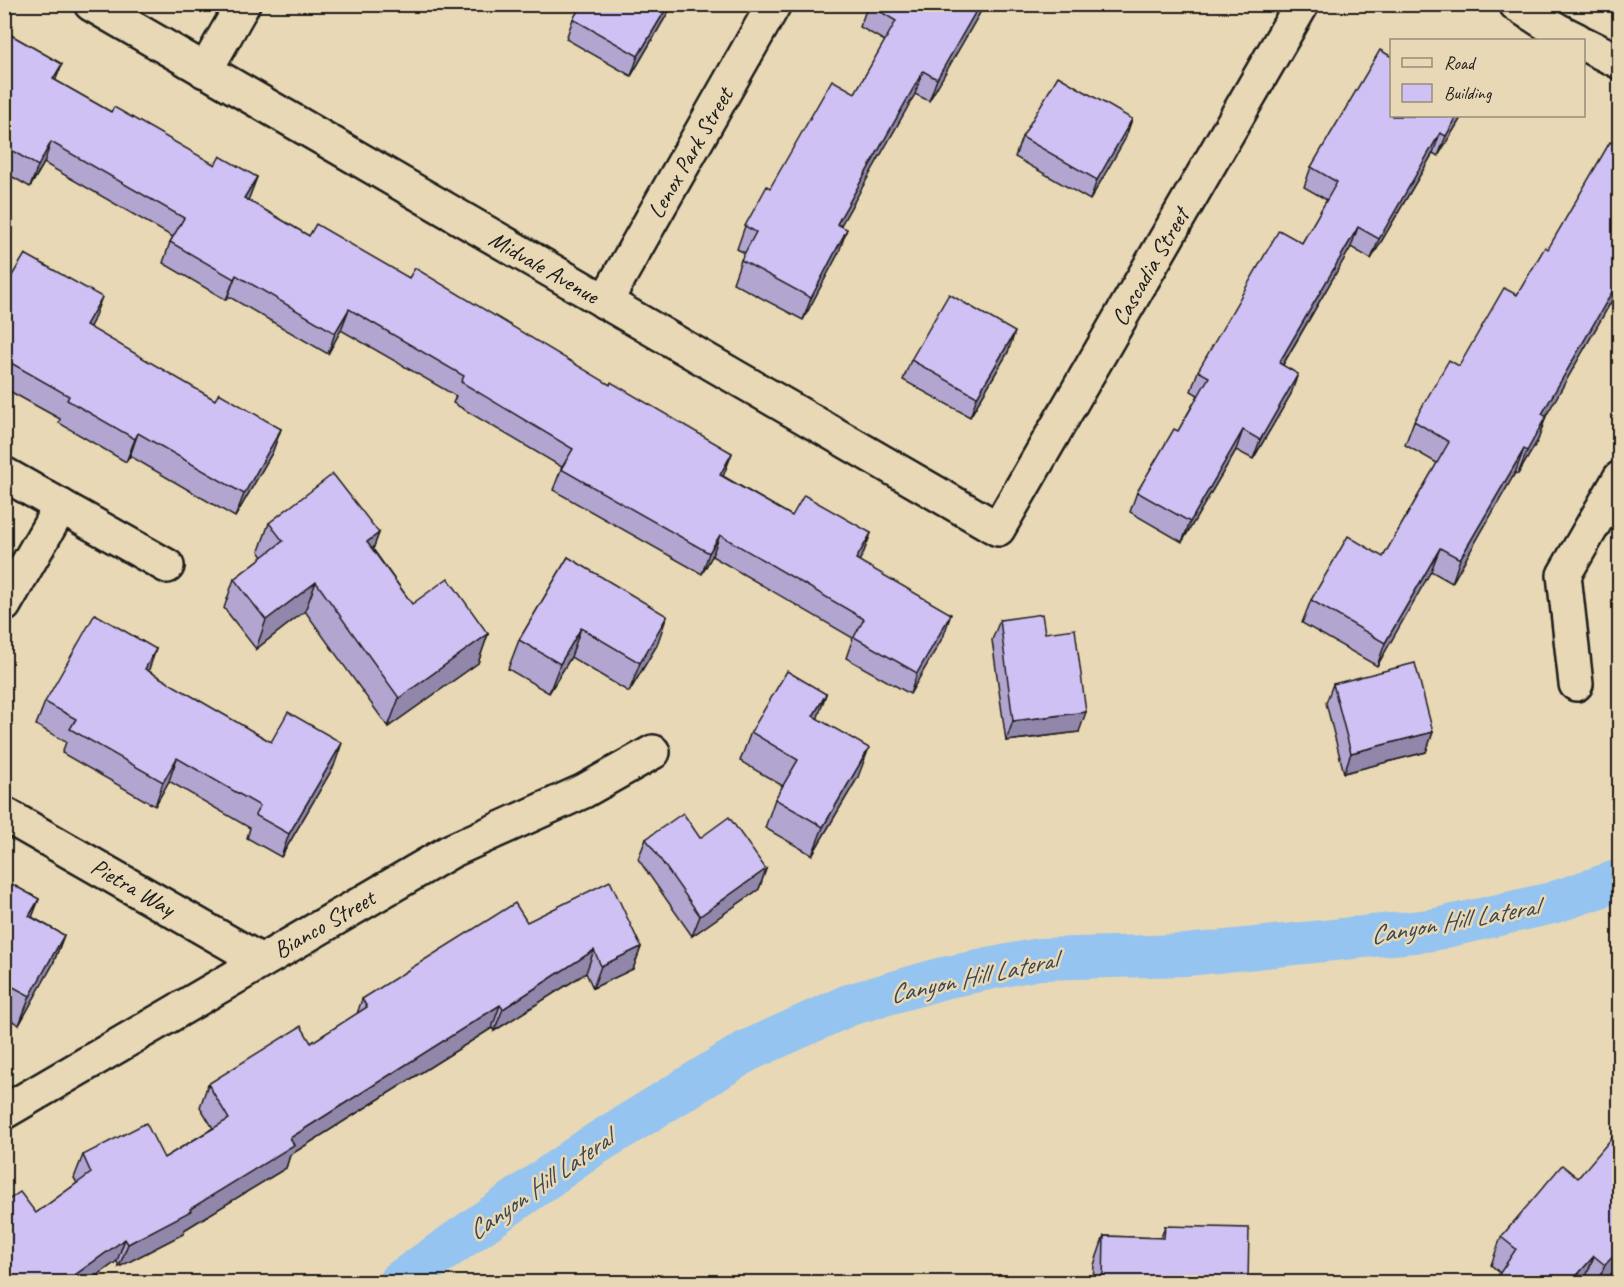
<svg xmlns="http://www.w3.org/2000/svg" width="1624" height="1287" viewBox="0 0 1624 1287" font-family="Caveat,sans-serif">
<style>
.lines{fill:none;stroke-linecap:round;stroke-linejoin:round}
.canal{stroke:#94c4ef;stroke-width:42}
.minor-casing{stroke:#1c1c1c;stroke-width:38}
.minor{stroke:#e9d8b5;stroke-width:33}
.wall{fill:#b2a6d1;stroke:#1c1c1c;stroke-width:1.5}
.shaded-wall{fill:#9187aa;stroke:#1c1c1c;stroke-width:1.5}
.building{fill:#cfc1f3;stroke:#1c1c1c;stroke-width:1.5}
.labels{text-anchor:middle;dominant-baseline:central;stroke-width:5;stroke-linejoin:round;paint-order:stroke}
.street-label{font-size:24px;fill:#1c1c1c;stroke:#e9d8b5}
.water-label{font-size:26px;font-style:italic;fill:#3a4651;stroke:#e9d8b5}
</style>
<rect width="100%" height="100%" fill="#e9d8b5"/>
<filter id="ink" filterUnits="userSpaceOnUse"><feTurbulence type="fractalNoise" baseFrequency=".0167" numOctaves="2"/><feDisplacementMap in="SourceGraphic" scale="12" xChannelSelector="R" yChannelSelector="G"/><feConvolveMatrix kernelMatrix="1 2 1 2 8 2 1 2 1" color-interpolation-filters="sRGB"/></filter>
<g filter="url(#ink)">
<g class="lines">
<path class="canal" d="M399,1282L591,1147L747,1051L849,1005L943,978L1039,959L1186,955L1432,930L1552,903L1620,880"/>
<g class="minor-casing">
<g id="minor">
<path d="M91,4L998,529L1302,4"/>
<path d="M1516,4L1557,30L1577,40"/>
<path d="M1584,44L1620,62"/>
<path d="M205,71L243,4"/>
<path d="M605,302L774,4"/>
<path d="M4,474L167,566"/>
<path d="M4,605L61,506"/>
<path d="M1576,684L1564,575L1620,478"/>
<path d="M4,814L261,961"/>
<path d="M4,1112L451,851L584,791L653,752"/>
</g>
</g>
<use href="#minor" class="minor"/>
</g>
<g class="wall">
<path d="M673,4L631,76L566,39L573,19Z"/>
<path d="M868,4H985L929,101L915,94L841,225L839,252L803,320L733,283L741,260L745,253L737,249L745,226L770,188L855,93L885,41L860,27Z"/>
<path d="M4,31L62,64L55,80L111,112L215,165L257,177L248,200L309,236L409,278L610,385L732,453L723,476L792,516L871,533L863,554L859,561L944,635L910,694L846,658L853,638L712,556L702,574L553,490L562,467L453,403L456,396L341,330L328,354L228,296L226,300L163,263L170,242L173,237L44,163L30,187L4,172Z"/>
<path d="M1392,116H1462L1438,156L1433,153L1371,259L1351,247L1283,365L1291,394L1253,459L1236,450L1182,542L1130,512L1137,492L1178,431L1198,395L1191,391L1198,371L1302,243L1327,200L1304,187L1311,167Z"/>
<path d="M1132,119L1125,139L1090,200L1015,157L1022,137Z"/>
<path d="M1620,147V286L1546,416L1538,440L1518,474L1515,473L1452,583L1431,571L1377,666L1302,623L1311,600L1383,557L1437,463L1405,445L1414,421L1517,295Z"/>
<path d="M4,289L93,321L89,328L215,400L281,429L272,453L235,517L130,456L126,462L59,423L60,419L4,388Z"/>
<path d="M1008,352L970,417L903,380L911,360Z"/>
<path d="M269,523L379,533L373,549L412,604L488,634L478,663L388,727L305,611L256,649L224,608L234,579L263,557L259,551Z"/>
<path d="M568,557L657,645L629,692L571,657L549,693L508,669L519,640Z"/>
<path d="M1000,620L1079,732L1006,741L992,640Z"/>
<path d="M156,649L148,671L271,742L334,766L281,857L247,838L250,828L169,781L155,806L62,753L66,742L36,725L45,702Z"/>
<path d="M1333,684L1433,732L1426,752L1344,773L1326,703Z"/>
<path d="M826,694L817,718L858,777L812,855L765,828L775,799L783,786L740,761L751,732Z"/>
<path d="M646,839L766,869L759,889L692,936L638,859Z"/>
<path d="M4,880L39,899L32,917L64,935L53,964L19,1025L4,1016Z"/>
<path d="M527,922L641,947L633,969L593,988L586,973L494,1031L492,1028L290,1155L286,1168L184,1230L183,1234L119,1267L117,1261L88,1282H4L36,1213L77,1183L74,1178L83,1155L164,1158L213,1128L200,1107L208,1084L311,1043L357,1014L362,999Z"/>
<path d="M1620,1134V1264L1604,1282H1494L1500,1273L1491,1265L1501,1237L1578,1178Z"/>
<path d="M1165,1226L1248,1282H1093L1094,1265L1104,1236L1161,1238Z"/>
</g>
<g class="shaded-wall">
<path d="M669,4H673L631,76L638,56Z"/>
<path d="M980,4H985L929,101L937,79Z"/>
<path d="M62,64L54,84L53,79Z"/>
<path d="M923,71L915,94L829,246L837,224Z"/>
<path d="M1457,116H1462L1438,156L1446,136Z"/>
<path d="M1132,119L1125,139L1090,200L1097,180Z"/>
<path d="M1440,133L1433,153L1371,259L1379,239Z"/>
<path d="M51,142L44,163L30,187L38,166Z"/>
<path d="M257,177L249,198L237,219L244,198Z"/>
<path d="M1358,227L1351,247L1272,383L1279,363Z"/>
<path d="M847,229L839,252L803,320L811,298Z"/>
<path d="M236,275L228,296L226,300L234,279Z"/>
<path d="M1620,278V286L1534,437L1542,414Z"/>
<path d="M102,297L93,321L77,349L86,325Z"/>
<path d="M349,309L341,330L328,354L335,333Z"/>
<path d="M1015,332L1008,352L970,417L977,397Z"/>
<path d="M1298,374L1291,394L1253,459L1260,440Z"/>
<path d="M1546,416L1538,440L1518,474L1527,451Z"/>
<path d="M281,429L272,453L235,517L244,494Z"/>
<path d="M1243,430L1236,450L1182,542L1190,522Z"/>
<path d="M138,433L130,456L126,462L135,439Z"/>
<path d="M1524,449L1515,473L1452,583L1460,559Z"/>
<path d="M732,453L724,474L712,495L720,475Z"/>
<path d="M379,533L368,562L367,542Z"/>
<path d="M871,533L863,554L848,580L856,559Z"/>
<path d="M720,535L712,556L702,574L709,553Z"/>
<path d="M1440,548L1431,571L1377,666L1385,643Z"/>
<path d="M316,582L305,611L256,649L266,620Z"/>
<path d="M951,614L944,635L910,694L917,673Z"/>
<path d="M667,616L657,645L629,692L640,663Z"/>
<path d="M581,628L571,657L549,693L560,664Z"/>
<path d="M488,634L478,663L388,727L399,698Z"/>
<path d="M156,649L148,672L145,669Z"/>
<path d="M826,694L816,723L813,716Z"/>
<path d="M1086,712L1079,732L1006,741L1013,721Z"/>
<path d="M1433,732L1426,752L1344,773L1351,753Z"/>
<path d="M342,743L334,766L281,857L289,834Z"/>
<path d="M869,748L858,777L812,855L823,827Z"/>
<path d="M177,758L169,781L155,806L163,782Z"/>
<path d="M766,869L759,889L692,936L700,916Z"/>
<path d="M39,899L28,928L29,916Z"/>
<path d="M64,935L53,964L19,1025L30,996Z"/>
<path d="M641,947L633,969L593,988L601,966Z"/>
<path d="M594,950L586,973L494,1031L503,1009Z"/>
<path d="M500,1005L492,1028L290,1155L286,1168L184,1230L183,1234L119,1267L128,1244L190,1209L290,1138Z"/>
<path d="M125,1239L117,1261L88,1282H65Z"/>
<path d="M1620,1247V1264L1604,1282H1598L1605,1265Z"/>
<path d="M1594,1256L1584,1282H1571Z"/>
</g>
<g class="building">
<path d="M582,4H669L638,56L573,19Z"/>
<path d="M868,4H980L937,79L923,71L837,224L847,229L811,298L741,260L756,232L745,226L767,186L770,188L832,80L855,93L896,21Z"/>
<path d="M4,31L62,64L53,79L111,112L114,107L215,165L220,156L257,177L244,198L309,236L316,224L409,278L415,268L610,385L611,382L732,453L720,475L792,516L804,495L871,533L856,559L951,614L917,673L854,637L864,619L720,535L709,553L561,469L573,449L461,382L464,376L349,309L335,333L236,275L234,279L170,242L184,218L51,142L38,166L4,146Z"/>
<path d="M1380,50L1392,57V116H1457L1446,136L1440,133L1379,239L1358,227L1279,363L1298,374L1260,440L1243,430L1190,522L1137,492L1174,429L1178,431L1209,377L1198,371L1279,230L1302,243L1337,182L1311,167Z"/>
<path d="M1058,76L1132,119L1097,180L1022,137Z"/>
<path d="M1610,142L1620,147V278L1542,414L1546,416L1527,451L1524,449L1460,559L1440,548L1385,643L1311,600L1348,536L1383,557L1449,442L1414,421L1449,360L1459,366L1504,288L1517,295L1545,247L1548,249Z"/>
<path d="M25,254L102,297L86,325L215,400L219,393L281,429L244,494L138,433L135,439L67,400L69,396L4,359V289Z"/>
<path d="M949,294L1015,332L977,397L911,360Z"/>
<path d="M333,474L379,533L367,542L412,604L448,578L488,634L399,698L316,582L266,620L234,579L283,541L269,523Z"/>
<path d="M568,557L667,616L640,663L581,628L560,664L519,640Z"/>
<path d="M95,614L156,649L145,669L271,742L288,712L342,743L289,834L255,815L260,806L177,758L163,782L70,729L76,719L45,702Z"/>
<path d="M1042,614L1045,633L1075,629L1086,712L1013,721L1000,620Z"/>
<path d="M1415,663L1433,732L1351,753L1333,684Z"/>
<path d="M787,671L826,694L813,716L869,748L823,827L775,799L798,760L751,732Z"/>
<path d="M683,813L700,838L729,817L766,869L700,916L646,839Z"/>
<path d="M4,880L39,899L29,916L64,935L30,996L4,982Z"/>
<path d="M610,881L641,947L601,966L594,950L503,1009L500,1005L290,1138L294,1145L190,1209L191,1211L128,1244L125,1239L65,1282H4V1203L20,1192L36,1213L91,1173L83,1155L146,1123L164,1158L229,1119L208,1084L301,1026L311,1043L367,1007L362,999L515,903L527,922Z"/>
<path d="M1617,1132L1620,1134V1247L1605,1265L1594,1256L1571,1282H1494L1516,1249L1501,1237L1562,1165L1578,1178Z"/>
<path d="M1165,1226L1249,1228L1248,1282H1103L1104,1236L1164,1238Z"/>
</g>
</g>
<g class="labels">
<g class="street-label">
<text transform="translate(690 153) rotate(-60)">Lenox Park Street</text>
<text transform="translate(544 267) rotate(30)">Midvale Avenue</text>
<text transform="translate(1150 267) rotate(-60)">Cascadia Street</text>
<text transform="translate(133 887) rotate(30)">Pietra Way</text>
<text transform="translate(324 924) rotate(-30)">Bianco Street</text>
</g>
<g class="water-label">
<text transform="translate(1454 921) rotate(-10)">Canyon Hill Lateral</text>
<text transform="translate(973 977) rotate(-12)">Canyon Hill Lateral</text>
<text transform="translate(540 1185) rotate(-35)">Canyon Hill Lateral</text>
</g>
</g>
<rect width="1624" height="1287" fill="none" stroke="#e9d8b5" stroke-width="24"/>
<rect x="12" y="12" width="1600" height="1263" fill="none" stroke="#1c1c1c" stroke-width="2" filter="url(#ink)"/>
<rect x="1390" y="39" width="195" height="78" fill="#e9d8b5" stroke="#978d78" stroke-width="1.5"/>
<rect x="1402" y="58" width="30" height="9" fill="#e9d8b5" stroke="#978d78" stroke-width="1.5"/>
<text x="1444" y="69" font-size="18" fill="#1c1c1c">Road</text>
<rect x="1402" y="84" width="30" height="18" fill="#cfc1f3" stroke="#978d78" stroke-width="1.5"/>
<text x="1444" y="99" font-size="18" fill="#1c1c1c">Building</text>
</svg>
